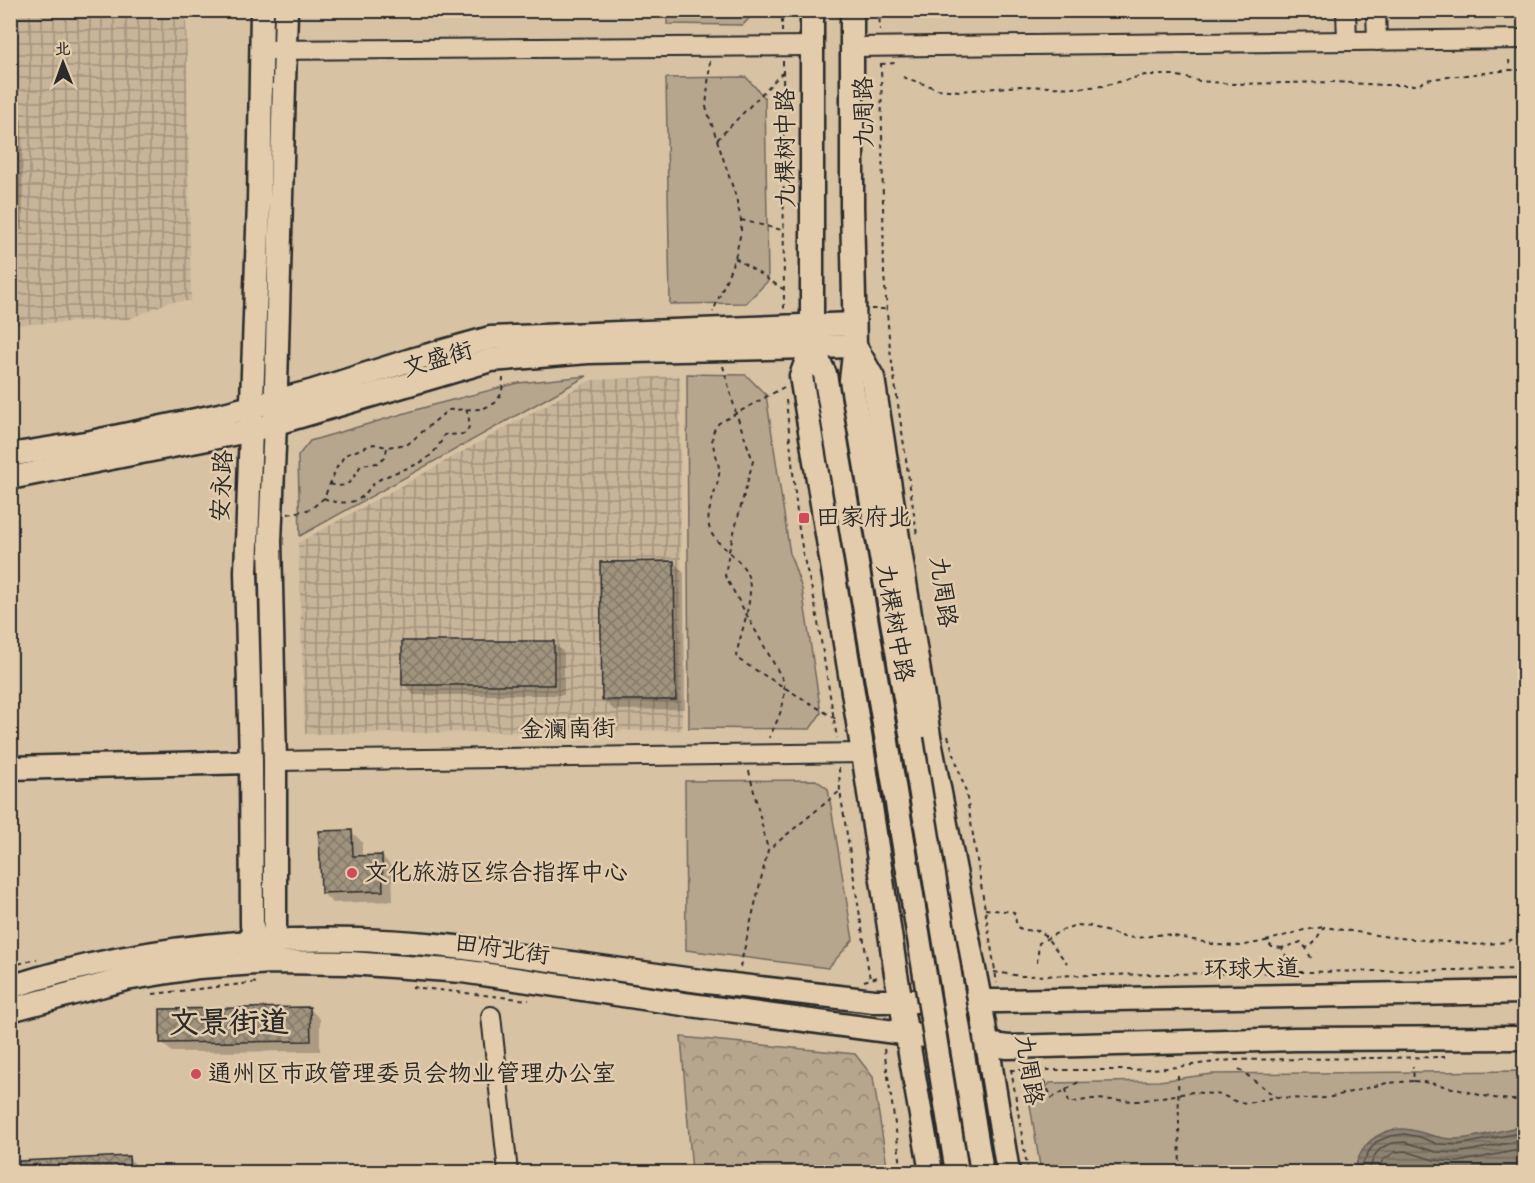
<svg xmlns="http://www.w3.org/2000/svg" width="1535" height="1183" viewBox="0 0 1535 1183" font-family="Mynerve,'LXGW WenKai TC',sans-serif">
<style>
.industrial{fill:url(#industrial-grid)}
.forest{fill:url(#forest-crowns);stroke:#71685c;stroke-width:1.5}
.green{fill:#b7a68e;stroke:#71685c;stroke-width:1.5}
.water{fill:url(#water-rules);stroke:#665f55;stroke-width:1.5}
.shadow{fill:#0003}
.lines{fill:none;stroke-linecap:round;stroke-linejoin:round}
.shore{stroke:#534e47;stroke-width:1.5}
.building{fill:url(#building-cross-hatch);stroke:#2b2b2b;stroke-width:1.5}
.minor-casing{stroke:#2b2b2b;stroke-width:22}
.major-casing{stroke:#2b2b2b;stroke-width:27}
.path{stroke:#2b2b2b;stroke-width:2;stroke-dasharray:4.5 4.5;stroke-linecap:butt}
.minor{stroke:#e2ccac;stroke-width:18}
.major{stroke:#e2ccac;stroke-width:22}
.major-bridge-casing{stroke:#2b2b2b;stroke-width:27;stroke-linecap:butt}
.major-bridge{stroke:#e2ccac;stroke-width:22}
.poi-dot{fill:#d1495b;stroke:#e2ccac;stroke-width:2}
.labels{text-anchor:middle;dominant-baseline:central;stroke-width:5;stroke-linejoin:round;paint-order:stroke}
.street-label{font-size:24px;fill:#2b2b2b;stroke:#e2ccac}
.poi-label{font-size:24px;fill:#2b2b2b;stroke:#e2ccac;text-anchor:start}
.district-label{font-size:30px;font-weight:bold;fill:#2b2b2b;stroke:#e2ccac}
</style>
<defs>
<pattern id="industrial-grid" width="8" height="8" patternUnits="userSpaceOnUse" patternTransform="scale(1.5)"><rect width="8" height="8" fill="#c7b499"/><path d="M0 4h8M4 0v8" fill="none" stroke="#a2937d"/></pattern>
<pattern id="forest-crowns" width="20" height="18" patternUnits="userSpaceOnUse" patternTransform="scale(1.5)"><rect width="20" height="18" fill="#b7a68e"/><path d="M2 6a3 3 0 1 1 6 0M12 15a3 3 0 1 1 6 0" fill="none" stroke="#958774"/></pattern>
<pattern id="water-rules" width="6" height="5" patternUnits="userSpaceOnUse" patternTransform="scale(1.5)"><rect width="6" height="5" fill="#8e8271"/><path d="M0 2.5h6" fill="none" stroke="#746b5d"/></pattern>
<pattern id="building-cross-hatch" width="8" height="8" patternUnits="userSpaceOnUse" patternTransform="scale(1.5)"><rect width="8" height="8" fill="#a1947f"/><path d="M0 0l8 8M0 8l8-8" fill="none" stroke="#837968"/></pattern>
</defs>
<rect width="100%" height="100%" fill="#d7c2a4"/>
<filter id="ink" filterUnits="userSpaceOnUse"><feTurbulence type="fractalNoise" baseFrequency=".0167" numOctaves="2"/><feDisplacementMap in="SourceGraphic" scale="12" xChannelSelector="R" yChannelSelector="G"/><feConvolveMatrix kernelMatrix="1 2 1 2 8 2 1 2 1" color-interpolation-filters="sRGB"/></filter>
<g filter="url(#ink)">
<g class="industrial">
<path d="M11,10L186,11L191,301L169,302L129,319L11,325Z"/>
<path d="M680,376L682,730L305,734L298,543L591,380Z"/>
</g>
<path class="forest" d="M681,1037L855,1054L873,1077L888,1172H692Z"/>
<g class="green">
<path d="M667,11V10L756,11L743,25L667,24Z"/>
<path d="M746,77L765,98L768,281L746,303L670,304L666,78Z"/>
<path d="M687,374L746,375L766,395L790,554L802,589L821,713L810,729L689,728Z"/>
<path d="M587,376L300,536L298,456L310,441L433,405L518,383Z"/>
<path d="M816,780L828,789L853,940L828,968L686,950L685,781Z"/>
<path d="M1524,1071V1172H1041L1030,1105L1050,1083L1159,1081L1212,1074Z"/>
</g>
<path class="water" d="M1524,1126V1172H1355C1355,1164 1358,1158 1362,1151C1367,1142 1374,1137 1383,1133C1409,1121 1430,1140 1455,1139C1475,1139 1504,1129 1524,1126Z"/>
<g class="shadow">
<path d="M10,110L22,120L23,230H10Z"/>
<path d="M674,562L684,573L685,709L614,710L603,700Z"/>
<path d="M554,643L564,653V695H414L404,684Z"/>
<path d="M351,831L362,842V857L382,856L392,867L393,901L333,903L322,893Z"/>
<path d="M310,1009L320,1019V1051L172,1052L161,1042Z"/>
<path d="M129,1158L139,1168V1172H21Z"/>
</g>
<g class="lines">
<g class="shore">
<path d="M1361,1172V1167L1369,1151L1376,1142L1390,1136L1405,1134L1420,1137L1437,1144L1458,1145L1524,1132"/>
<path d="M1368,1172L1375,1155L1381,1148L1392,1143L1405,1142L1436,1152L1458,1153L1524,1140"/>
<path d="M1377,1172L1383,1160L1395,1152L1405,1151L1434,1160L1458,1162L1524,1149"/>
</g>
</g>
<g class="building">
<path d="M674,561L676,700H602L600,562Z"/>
<rect x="402" y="641" width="152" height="44"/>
<path d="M352,830L353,856L382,855L383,891L321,893L319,831Z"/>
<path d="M310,1007L311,1041L160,1043V1009Z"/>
<path d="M129,1156L130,1173H19V1161Z"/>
</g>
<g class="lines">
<g class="minor-casing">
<g id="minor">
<path d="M1346,10L1347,41"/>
<path d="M1376,10L1377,41"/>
<path d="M852,47L1524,39"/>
<path d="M261,50L812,46"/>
<path d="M275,761L863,753"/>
<path d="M491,1016L508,1172"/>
</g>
</g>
<g class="major-casing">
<g id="major">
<path d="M812,10V347L825,374L887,742"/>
<path d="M852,10V205L855,346L851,380L912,739"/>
<path d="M855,346L873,378L929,736L980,1000L1008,1172"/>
<path d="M812,347L801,376L863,753L896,974L931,1172"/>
<path d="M10,455L91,442L224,414L310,392L411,360L490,338L854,324"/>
<path d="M10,478L253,430L491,360L588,352L855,346"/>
<path d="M10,768L251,762"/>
<path d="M272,954L275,925V761L270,541L275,423L286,10"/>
<path d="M257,956L252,925L251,762L246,572L259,202L262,10"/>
<path d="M10,987C157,940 313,930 465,948L707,982L874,1001H1000L1524,992"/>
<path d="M10,1010L126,979L199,967L271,962L350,963L462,971L683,1004L1008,1047L1295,1039L1524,1038"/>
</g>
</g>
<g class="path">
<path d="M782,10V32"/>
<path d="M879,10L880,30"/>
<path d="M1509,60L1510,70H1524"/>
<path d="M710,61L706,107L736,197L741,220V232L735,258L713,312"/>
<path d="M783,61L784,311"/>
<path d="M881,63L884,274L890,349L917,535"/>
<path d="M881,64L896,63"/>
<path d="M903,77L938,89L960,91L1020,86L1079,88L1103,86L1145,75H1174L1199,81L1234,84L1334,82L1384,85H1418L1427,80L1439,78L1510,70"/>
<path d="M717,140L782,73"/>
<path d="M741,220L782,230"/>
<path d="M735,258L783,289"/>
<path d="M871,309H887"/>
<path d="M723,366L736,413L753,461L729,551L725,576L783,680C788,701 778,719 769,738"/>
<path d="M784,387L719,423C703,440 721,455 719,475C717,492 704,512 710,530C716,547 744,557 749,580C754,601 739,636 736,658L836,719"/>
<path d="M786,400L798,523L804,559L814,598L837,738"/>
<path d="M330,484C349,490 352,480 361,465L377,463L385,457L387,448"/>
<path d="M324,498C335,504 354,505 364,495C371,487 374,481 385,477C410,465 431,466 444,435L465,434C472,426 469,418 466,409"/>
<path d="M288,514L311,509L324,498L337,467L345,455L374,444L387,447L408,444L448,410L482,409L495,403L502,393L503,378"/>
<path d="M948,736L966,792L997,983"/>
<path d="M839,768L840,791L870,979"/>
<path d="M749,771L768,850"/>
<path d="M985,909L1014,912L1017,927L1024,930L1041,931L1067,963"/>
<path d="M1282,948L1272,947L1266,941L1304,930L1324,927"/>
<path d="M1287,958L1282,948L1301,942L1306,948"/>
<path d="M1311,958L1306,948L1313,944L1324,927L1389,937L1480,945L1505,942L1524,935"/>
<path d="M1037,963L1039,943L1064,929L1077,925L1090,926L1124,937L1137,938L1164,934L1218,945L1240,946L1266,941"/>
<path d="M10,966L37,959"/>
<path d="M740,967L768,850L840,791"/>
<path d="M994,972L1021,976L1524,969"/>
<path d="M864,981L878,977"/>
<path d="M412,987L529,1000"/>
<path d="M153,994L260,982"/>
<path d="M884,1049L902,1172"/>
<path d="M1011,1069L1028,1172"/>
<path d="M1239,1069L1276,1097"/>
<path d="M1010,1070H1132L1168,1068L1231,1060L1445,1057"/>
<path d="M1178,1075L1180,1172"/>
<path d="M1044,1081L1052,1098L1082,1080"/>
<path d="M1414,1081C1451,1084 1488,1102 1524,1100"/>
<path d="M1066,1089L1069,1103L1092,1099L1138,1101L1193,1092L1222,1095L1237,1102L1248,1103L1276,1097L1308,1099L1327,1098L1387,1083L1414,1081L1413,1067"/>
</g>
<use href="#minor" class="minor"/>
<use href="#major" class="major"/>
<g class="major-bridge-casing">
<g id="major-bridge">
<path d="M912,739L982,1172"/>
<path d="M887,742L957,1172"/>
</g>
</g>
<use href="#major-bridge" class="major-bridge"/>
</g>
</g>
<g class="poi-dot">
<rect x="798" y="512" width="12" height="12" rx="3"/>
<circle cx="352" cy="873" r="6"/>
<circle cx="196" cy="1074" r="6"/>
</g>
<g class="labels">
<g class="street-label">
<text transform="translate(865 112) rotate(-91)">九周路</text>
<text transform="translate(786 148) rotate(-90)">九棵树中路</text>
<text transform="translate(438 360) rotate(-16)">文盛街</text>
<text transform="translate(223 486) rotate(-87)">安永路</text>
<text transform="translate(942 592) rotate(82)">九周路</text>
<text transform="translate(894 623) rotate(80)">九棵树中路</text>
<text transform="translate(568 730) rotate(-1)">金澜南街</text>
<text transform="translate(502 950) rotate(8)">田府北街</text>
<text transform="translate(1252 970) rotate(-1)">环球大道</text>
<text transform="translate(1028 1070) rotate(81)">九周路</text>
</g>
<g class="poi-label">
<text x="816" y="518">田家府北</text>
<text x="364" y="873">文化旅游区综合指挥中心</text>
<text x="208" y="1074">通州区市政管理委员会物业管理办公室</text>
</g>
<g class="district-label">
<text x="229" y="1023">文景街道</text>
</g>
</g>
<rect width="1535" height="1183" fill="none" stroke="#e2ccac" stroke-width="36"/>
<rect x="18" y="18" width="1499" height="1147" fill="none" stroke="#2b2b2b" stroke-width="2" filter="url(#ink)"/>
<g transform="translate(63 63) rotate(359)" stroke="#e2ccac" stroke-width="4.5" paint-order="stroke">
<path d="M0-4.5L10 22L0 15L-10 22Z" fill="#2b2b2b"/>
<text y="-9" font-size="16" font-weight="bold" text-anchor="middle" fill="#2b2b2b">北</text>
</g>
</svg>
